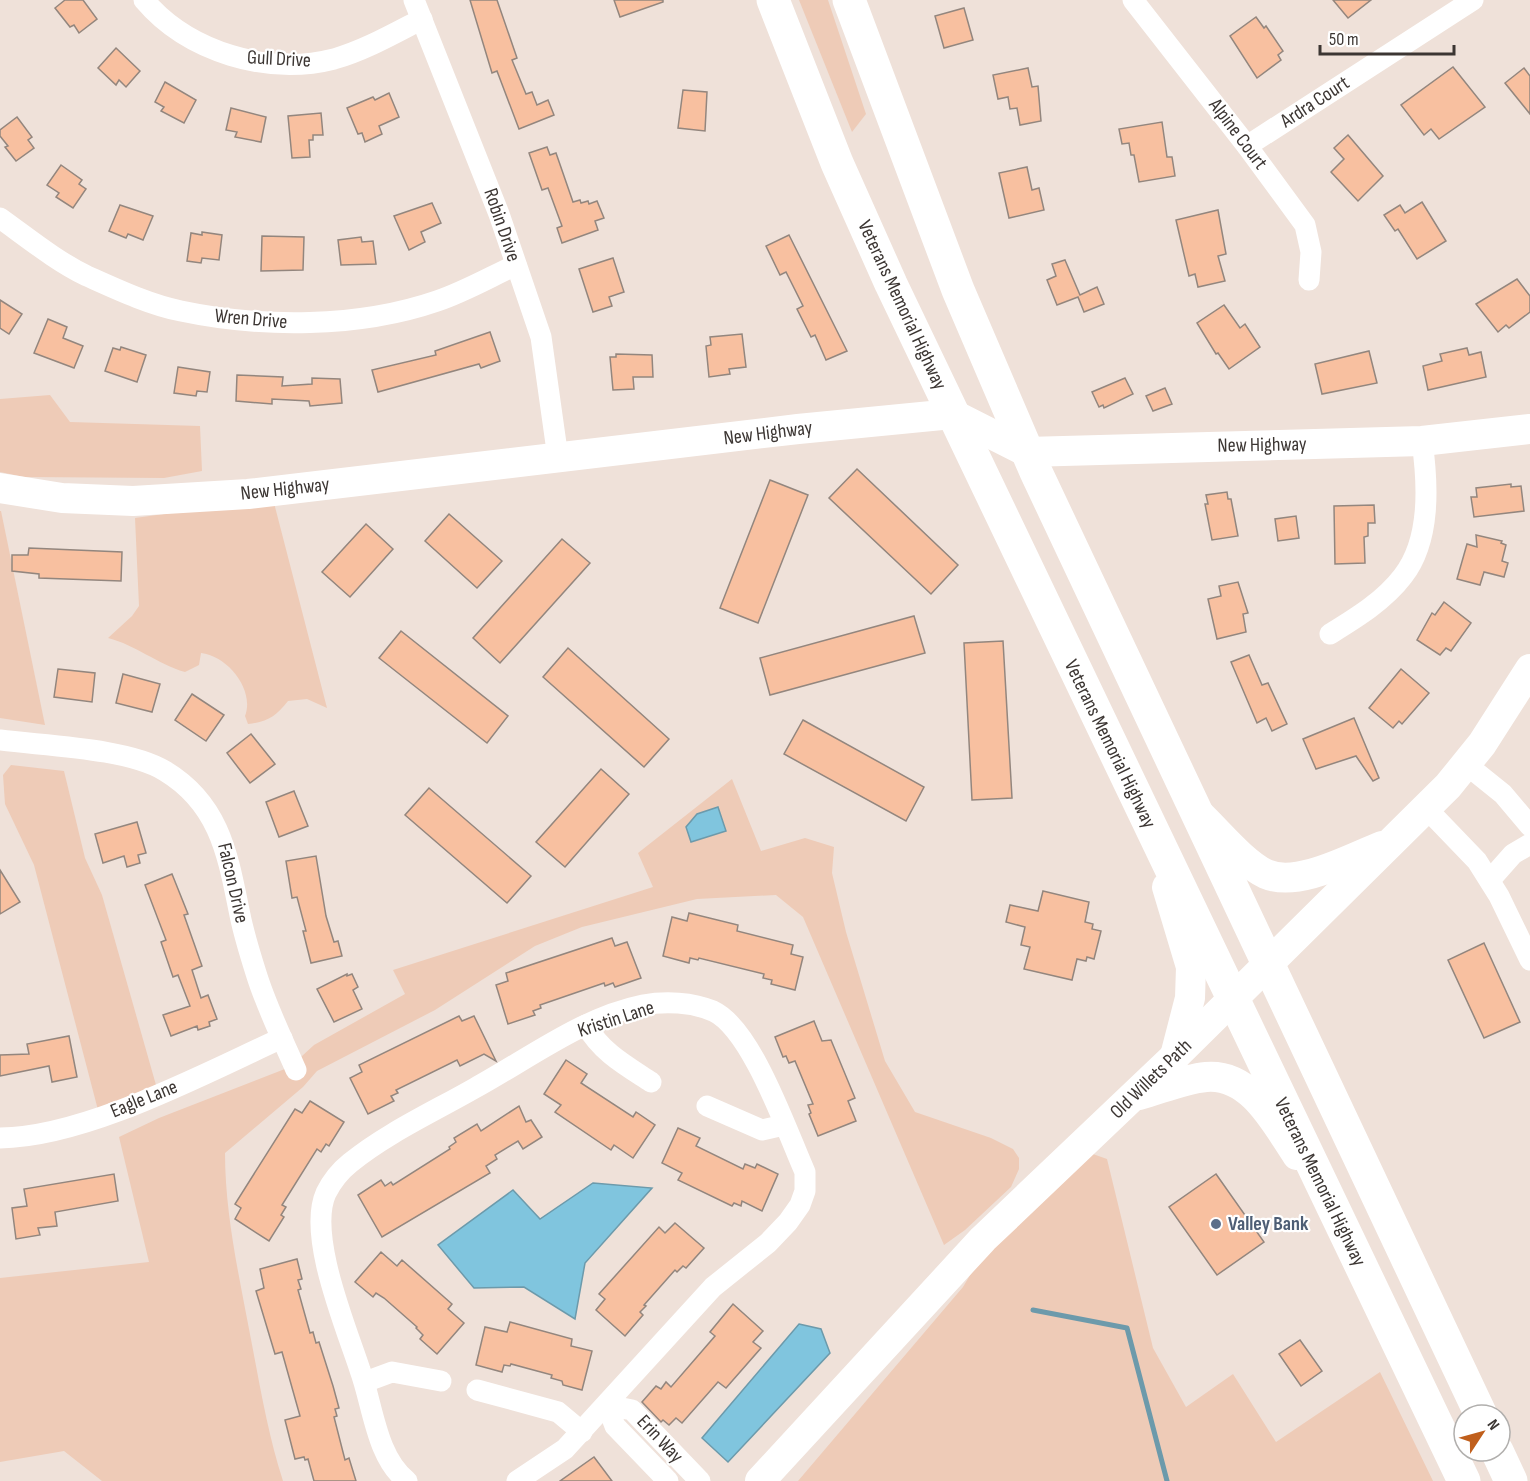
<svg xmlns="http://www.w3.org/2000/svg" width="1530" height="1481" viewBox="0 0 1530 1481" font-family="'Sofia Sans Condensed',sans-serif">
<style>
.green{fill:#eecbb7}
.water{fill:#80c5de;stroke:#6c9aab;stroke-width:1.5}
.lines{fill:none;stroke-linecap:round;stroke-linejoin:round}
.stream{stroke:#6c9aab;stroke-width:5}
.building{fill:#f8c0a0;stroke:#93867e;stroke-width:1.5}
.street{stroke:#fff;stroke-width:21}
.secondary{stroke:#fff;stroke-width:30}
.highway{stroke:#fff;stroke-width:33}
.service-dot{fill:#5c6f8a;stroke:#fff;stroke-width:2}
.labels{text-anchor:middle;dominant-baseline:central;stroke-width:4.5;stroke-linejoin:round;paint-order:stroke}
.street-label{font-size:20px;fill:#3c3633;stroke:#fff}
.service-label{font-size:20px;font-weight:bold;fill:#4e5e75;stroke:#fff;text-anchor:start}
</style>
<rect width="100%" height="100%" fill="#efe1d9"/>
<g class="green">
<path d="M799,0H828L866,114L852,132Z"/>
<path d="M50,395L70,422L200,426L202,471L164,478L24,477L0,472V399Z"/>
<path d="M273,499L327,708L307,699L288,701C276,716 268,722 248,724L245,716C255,690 228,656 201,653L199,665L185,672C157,664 136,645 108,638L132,616L139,606L135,518Z"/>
<path d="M0,511H1L45,725L0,718Z"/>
<path d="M11,765L64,771L85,858L102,895L156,1085L98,1110L34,865L5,804L3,775Z"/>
<path d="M732,779L761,851L805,838L834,847L832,873L846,932L885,1061L915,1112L991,1138L1013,1149L1019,1158V1169L1011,1187L965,1230L944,1245L803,917L776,895L697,899L582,927L535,946L435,1010L317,1071L303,1087L225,1153C225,1212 238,1271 249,1329C259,1380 267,1431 283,1481H102L64,1451L0,1462V1278L149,1262L119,1137L159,1118L290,1067L314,1045L405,994L393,970L653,887L638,853Z"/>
<path d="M1090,1153L1107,1159L1153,1348L1186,1407L1233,1374L1276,1442L1380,1372L1433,1481H798L963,1287L988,1245Z"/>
</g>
<g class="water">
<path d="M718,807L726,831L691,842L686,827L697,814Z"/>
<path d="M593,1183L652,1188L585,1263L575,1319L524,1287L474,1288L438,1245L513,1190L540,1219Z"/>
<path d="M799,1324L821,1329L830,1353L728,1462L702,1438Z"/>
</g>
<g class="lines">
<path class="stream" d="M1033,1310L1127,1328L1167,1481"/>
</g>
<g class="building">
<path d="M65,0H83L97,19L79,33L74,25L70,27L55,8Z"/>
<path d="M470,0H497L517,58L512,60L526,94L532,92L537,105L548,100L554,115L519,129L497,71L492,73Z"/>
<path d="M614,0H663V2L620,17Z"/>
<path d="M1333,0H1371L1348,18Z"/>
<path d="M964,8L973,40L944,48L935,16Z"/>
<path d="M1256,17L1264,28L1266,26L1283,51L1278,55L1281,60L1257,78L1230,36Z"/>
<path d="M116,48L140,71L126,87L119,80L116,85L98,68Z"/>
<path d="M1453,67L1485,107L1439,139L1431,129L1424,135L1401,105Z"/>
<path d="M1028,68L1032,87L1038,86L1041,121L1020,125L1017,108L1010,109L1008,97L998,99L993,75Z"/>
<path d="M1524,68L1530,76V114L1505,83Z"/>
<path d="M165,82L196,100L184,123L161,111L164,107L155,102Z"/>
<path d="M683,90L707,92L705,131L678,128Z"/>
<path d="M389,93L399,117L379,126L382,134L365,142L362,133L358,134L347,108L373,97L375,100Z"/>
<path d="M231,108L266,117L261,142L235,137L237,132L226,130Z"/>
<path d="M321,113L323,135H313V140H309L310,157L292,158L288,116Z"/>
<path d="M17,117L32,137L28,140L34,148L16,161L5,147L8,146L0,136V130Z"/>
<path d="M1162,122L1167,157H1172L1175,176L1139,182L1134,155H1131L1129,143L1122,144L1119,129Z"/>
<path d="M1348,135L1383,176L1358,201L1331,172L1344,159L1334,148Z"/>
<path d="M547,147L550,155L556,153L573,202L580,200L581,203L588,201L589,204L597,201L604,218L595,221L598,230L562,243L557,228L562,226L548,188L542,190L529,153Z"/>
<path d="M61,165L82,180L79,184L86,189L73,208L56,197L59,193L47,185Z"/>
<path d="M1027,167L1032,190L1039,188L1044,210L1009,218L999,173Z"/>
<path d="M1422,202L1446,241L1417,259L1398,229L1395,231L1384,215L1400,205L1405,213Z"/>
<path d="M432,203L441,223L421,232L425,242L409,250L394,216Z"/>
<path d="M120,205L153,216L143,240L128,234L126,238L109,231Z"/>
<path d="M1218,210L1226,254L1218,256L1225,281L1198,287L1195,274L1189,276L1176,220Z"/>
<path d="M202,232L222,235L219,260L202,258L201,263L187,261L191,233L202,235Z"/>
<path d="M789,235L847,351L826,360L815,335L811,337L797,309L803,306L786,272L780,275L766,246Z"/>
<path d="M262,236L304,237L303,270L261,271Z"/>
<path d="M361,237L362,242L373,241L376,264L341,265L338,240Z"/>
<path d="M613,258L624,292L609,297L612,306L593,312L579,269Z"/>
<path d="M1065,260L1080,295L1097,287L1104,304L1084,312L1078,297L1057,305L1047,280L1056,276L1052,264Z"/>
<path d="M1517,279L1530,296V312L1509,328L1506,325L1498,332L1476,304Z"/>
<path d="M0,300L22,314L9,334L0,328Z"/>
<path d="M1224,305L1240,328L1245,324L1260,347L1229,369L1218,353L1216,354L1197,323Z"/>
<path d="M48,319L67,327L63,338L83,346L74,368L34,353Z"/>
<path d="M490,332L500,361L481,368L479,364L378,392L372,370L436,355L435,351Z"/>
<path d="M742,334L746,367L729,369L730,374L709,377L706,346L711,345L710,337Z"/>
<path d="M121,347L146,355L137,382L105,371L113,348L120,350Z"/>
<path d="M1467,348L1469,355L1481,352L1486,377L1428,390L1423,366L1442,361L1440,354Z"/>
<path d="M1369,351L1377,383L1322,394L1315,364Z"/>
<path d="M616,354L652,355L653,377H633L634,389L613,390L610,357H616Z"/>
<path d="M178,367L210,372L207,392L197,391L196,396L174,393Z"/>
<path d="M237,375L283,377L282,386L312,384V378L340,379L342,403L310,406L309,401L272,399V404L236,401Z"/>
<path d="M1125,378L1133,394L1104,408L1103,405L1099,407L1092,392Z"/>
<path d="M1165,388L1172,404L1153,411L1146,396Z"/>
<path d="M857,469L958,565L931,594L829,498Z"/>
<path d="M770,480L808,495L758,623L720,608Z"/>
<path d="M1511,484V487L1521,486L1524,511L1474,517L1471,497H1477L1476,488Z"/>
<path d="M1227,492L1228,499H1231L1238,536L1212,540L1205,504H1208L1206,495Z"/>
<path d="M1374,505L1375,523H1368V536L1364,537L1365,563L1335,564L1334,506Z"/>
<path d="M449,514L502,561L477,588L425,541Z"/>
<path d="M1296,516L1299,538L1278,541L1275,519Z"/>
<path d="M366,524L393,549L350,597L322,572Z"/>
<path d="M1476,535L1502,541L1501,543L1506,545L1502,561L1508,563L1504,577L1484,572L1480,585L1457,579L1467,544L1477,547Z"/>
<path d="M562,539L590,563L500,663L473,638Z"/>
<path d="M29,548L122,552L121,581L39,578V574L12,571V555H28Z"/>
<path d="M1238,582L1248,613L1243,614L1246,632L1217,639L1208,599L1221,596L1219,586Z"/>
<path d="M1444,602L1471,623L1451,651L1446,648L1440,655L1417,640L1432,613L1435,615Z"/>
<path d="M914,616L925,653L770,695L760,658Z"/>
<path d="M401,631L508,716L487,743L379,658Z"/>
<path d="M1003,641L1012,798L972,800L964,643Z"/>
<path d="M568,648L669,739L644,767L543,677Z"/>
<path d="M1249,655L1262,685L1268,683L1287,724L1272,731L1266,718L1257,723L1231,662Z"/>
<path d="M58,669L95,673L92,702L54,697Z"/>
<path d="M1401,669L1429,693L1402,724L1399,721L1393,728L1369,708Z"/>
<path d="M123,674L160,684L152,712L116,703Z"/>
<path d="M192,694L224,715L206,741L175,720Z"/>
<path d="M1354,718L1379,778L1373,781L1356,756L1316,769L1303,739Z"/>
<path d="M803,720L924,787L906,821L784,754Z"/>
<path d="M251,734L275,764L250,783L227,753Z"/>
<path d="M601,769L629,794L565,867L536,842Z"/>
<path d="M429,788L531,876L507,903L405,815Z"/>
<path d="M294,791L308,826L279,837L266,802Z"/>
<path d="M137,822L146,853L138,855L140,863L127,867L124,856L103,863L95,834Z"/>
<path d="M316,856L326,916L334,942L338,941L342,956L311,963L303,931H306L297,897L292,898L286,861Z"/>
<path d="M0,870L20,902L0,914Z"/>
<path d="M172,874L188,914L184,915L202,966L192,970L201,998L208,995L217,1019L209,1022L210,1026L198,1030L197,1026L171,1036L163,1015L190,1006L178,975L173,977L161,942L166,940L145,885Z"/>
<path d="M1043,891L1089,902L1085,922L1093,924L1092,929L1101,931L1094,959L1087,957L1086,961L1077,959L1072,980L1024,969L1030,947L1021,945L1025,927L1006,922L1010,905L1038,911Z"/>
<path d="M689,913L738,925L737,931L793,945L791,954L803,957L795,990L771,984L772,980L763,978L764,974L699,958L698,960L690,958L689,963L663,956L672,917L687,921Z"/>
<path d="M612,938L615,946L627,942L641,978L615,987L613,983L605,986L604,983L540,1005L541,1008L533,1011L535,1015L508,1024L496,985L508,981L506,973Z"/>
<path d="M1484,943L1520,1022L1484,1038L1448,960Z"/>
<path d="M347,974V976L352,974L358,987L353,990L362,1009L334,1022L317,989Z"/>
<path d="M459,1016L462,1021L474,1016L496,1061L484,1054L460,1066L457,1060L396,1090L398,1093L391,1096L394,1101L368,1114L350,1078L362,1072L359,1065Z"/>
<path d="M814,1021L822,1041L831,1040L855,1098L848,1101L856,1121L818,1136L809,1114L811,1113L808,1105L813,1104L795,1061L789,1063L786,1056L783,1057L775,1037Z"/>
<path d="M69,1036L77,1077L52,1082L49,1066L0,1076V1055L29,1054L27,1044Z"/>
<path d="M566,1060L587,1074L581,1083L633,1117L636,1112L655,1125L633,1158L614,1145L611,1150L555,1112L561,1105L544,1094Z"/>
<path d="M310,1101L344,1122L329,1146L326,1144L321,1152L317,1149L282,1205L286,1207L281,1215L284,1217L269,1241L235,1219L241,1208L235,1204L295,1109L302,1113Z"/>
<path d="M519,1106L526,1122L531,1120L542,1137L523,1149L518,1141L495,1155L497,1159L486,1166L490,1173L382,1237L358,1195L381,1180L385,1186L391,1182L393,1185L450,1149L449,1147L456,1142L454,1138L477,1124L481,1131Z"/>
<path d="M678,1128L700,1138L696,1146L743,1169L745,1164L755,1168L757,1164L778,1174L762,1211L742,1201L741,1206L734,1203L732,1206L678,1180L682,1173L662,1163Z"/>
<path d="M114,1174L118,1201L55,1212L57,1226L38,1228L40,1235L16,1239L12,1208L27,1206L24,1189Z"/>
<path d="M1216,1174L1264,1242L1217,1275L1169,1207Z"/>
<path d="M675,1223L704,1248L686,1268L683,1266L677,1272L675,1270L644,1305L646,1306L640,1312L643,1315L625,1336L596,1310L605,1299L599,1294L659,1227L665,1233Z"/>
<path d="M381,1252L397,1266L402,1260L452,1304L448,1309L464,1323L437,1354L420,1339L423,1335L416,1328L417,1327L384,1298L376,1293L373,1297L355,1282Z"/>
<path d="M297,1259L302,1279L298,1280L301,1289L298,1290L310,1333L313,1332L316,1343L319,1342L333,1386L339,1408L335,1409L337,1416L334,1417L345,1460L349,1458L356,1481H314L308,1459L305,1460L304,1457L295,1459L285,1420L300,1416L282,1352L275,1354L256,1291L264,1288L260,1269Z"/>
<path d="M733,1304L763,1331L753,1342L761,1348L726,1388L718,1382L682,1423L676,1418L669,1425L663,1420L661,1422L642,1402L656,1386L661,1389L666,1382L671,1387L715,1336L710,1332Z"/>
<path d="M510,1322L572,1339L571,1346L592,1351L582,1390L563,1385L562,1381L551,1378L552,1375L511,1364L510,1366L504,1365L502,1372L476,1365L485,1327L507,1332Z"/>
<path d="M1300,1340L1322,1371L1301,1386L1279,1354Z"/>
<path d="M594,1457L612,1481H560Z"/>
</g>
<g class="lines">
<g class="street">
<path d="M144,0C188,52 268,76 334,59C365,50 393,34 422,19"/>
<path d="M414,0L499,214L541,337L558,458"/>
<path d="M1133,0L1247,146L1305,225L1311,252L1309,280"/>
<path d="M1247,146L1473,0"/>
<path d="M0,218C28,238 56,261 87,276C116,289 150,305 181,311C261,328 359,328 437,301C464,292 490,277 516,265"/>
<path d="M1330,634C1356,618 1384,601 1403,576C1431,540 1428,484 1422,441"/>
<path d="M0,740C46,746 127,748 165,771C221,805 228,857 240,915C244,935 250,954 256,973C266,1006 282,1038 296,1070"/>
<path d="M1467,765L1503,794L1530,826"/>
<path d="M1426,808L1477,861L1499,896L1530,960"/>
<path d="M1490,880L1513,854L1530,844"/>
<path d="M586,1025C601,1052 625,1065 651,1082"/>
<path d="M707,1106L762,1130L784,1125"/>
<path d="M0,1138C86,1137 203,1074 282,1038"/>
<path d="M365,1382L392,1372L441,1381"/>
<path d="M477,1390L558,1412L582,1432"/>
<path d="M607,1405L632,1410L700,1481"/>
<path d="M607,1405L615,1426L668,1481"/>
<path d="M407,1481C376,1457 373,1405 360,1370C346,1327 307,1235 326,1193C332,1181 340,1171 350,1163C387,1133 433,1112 475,1088C528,1059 583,1017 643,1005C665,1001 692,1002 713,1011C752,1029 787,1132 805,1172V1191L800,1205L788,1222L768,1243L713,1287L565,1449L517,1481"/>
</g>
<g class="secondary">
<path d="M0,488L62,498L133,501L248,494L798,429L952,414L1027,452L1422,441L1530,429"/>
<path d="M1200,815C1218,832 1244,864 1266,874C1298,888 1351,858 1382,846"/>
<path d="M1167,887L1191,967L1190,998L1175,1056"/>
<path d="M1139,1095C1161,1089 1184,1079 1206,1077C1251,1073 1276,1124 1297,1155"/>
<path d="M760,1481L983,1239L1171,1060L1448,786L1482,744L1530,669"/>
</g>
<g class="highway">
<path d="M773,0L837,163L891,284L1464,1481"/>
<path d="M849,0L958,290L1036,472L1481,1415"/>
<path d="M1497,1451L1511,1481"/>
</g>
</g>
<circle class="service-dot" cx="1216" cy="1224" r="6"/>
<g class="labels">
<g class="street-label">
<text transform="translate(279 59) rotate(3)">Gull Drive</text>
<text transform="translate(1315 102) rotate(-33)">Ardra Court</text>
<text transform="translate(1238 134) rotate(53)">Alpine Court</text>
<text transform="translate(502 225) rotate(71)">Robin Drive</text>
<text transform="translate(902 305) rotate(65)">Veterans Memorial Highway</text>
<text transform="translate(251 319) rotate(5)">Wren Drive</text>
<text transform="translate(768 433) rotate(-7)">New Highway</text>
<text transform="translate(1262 445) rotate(-1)">New Highway</text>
<text transform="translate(285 489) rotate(-6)">New Highway</text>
<text transform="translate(1110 744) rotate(64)">Veterans Memorial Highway</text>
<text transform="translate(233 883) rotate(77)">Falcon Drive</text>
<text transform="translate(616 1019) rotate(-18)">Kristin Lane</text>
<text transform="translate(1151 1079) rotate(-44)">Old Willets Path</text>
<text transform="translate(144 1099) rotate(-22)">Eagle Lane</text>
<text transform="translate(1320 1182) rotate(64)">Veterans Memorial Highway</text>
<text transform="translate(660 1439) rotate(47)">Erin Way</text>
</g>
<g class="service-label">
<text x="1228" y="1224">Valley Bank</text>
</g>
</g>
<g transform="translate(1482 1433) rotate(54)"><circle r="28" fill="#ffffff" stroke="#b1afad" stroke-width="1.5"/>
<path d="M0-4.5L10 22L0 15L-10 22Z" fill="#c05f1c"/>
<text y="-9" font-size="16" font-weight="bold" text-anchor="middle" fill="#3c3633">N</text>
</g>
<path d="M1320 45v9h134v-9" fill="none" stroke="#3c3633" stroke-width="3"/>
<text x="1329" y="45" font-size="18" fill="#3c3633" stroke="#ffffff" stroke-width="4.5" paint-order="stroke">50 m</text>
</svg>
